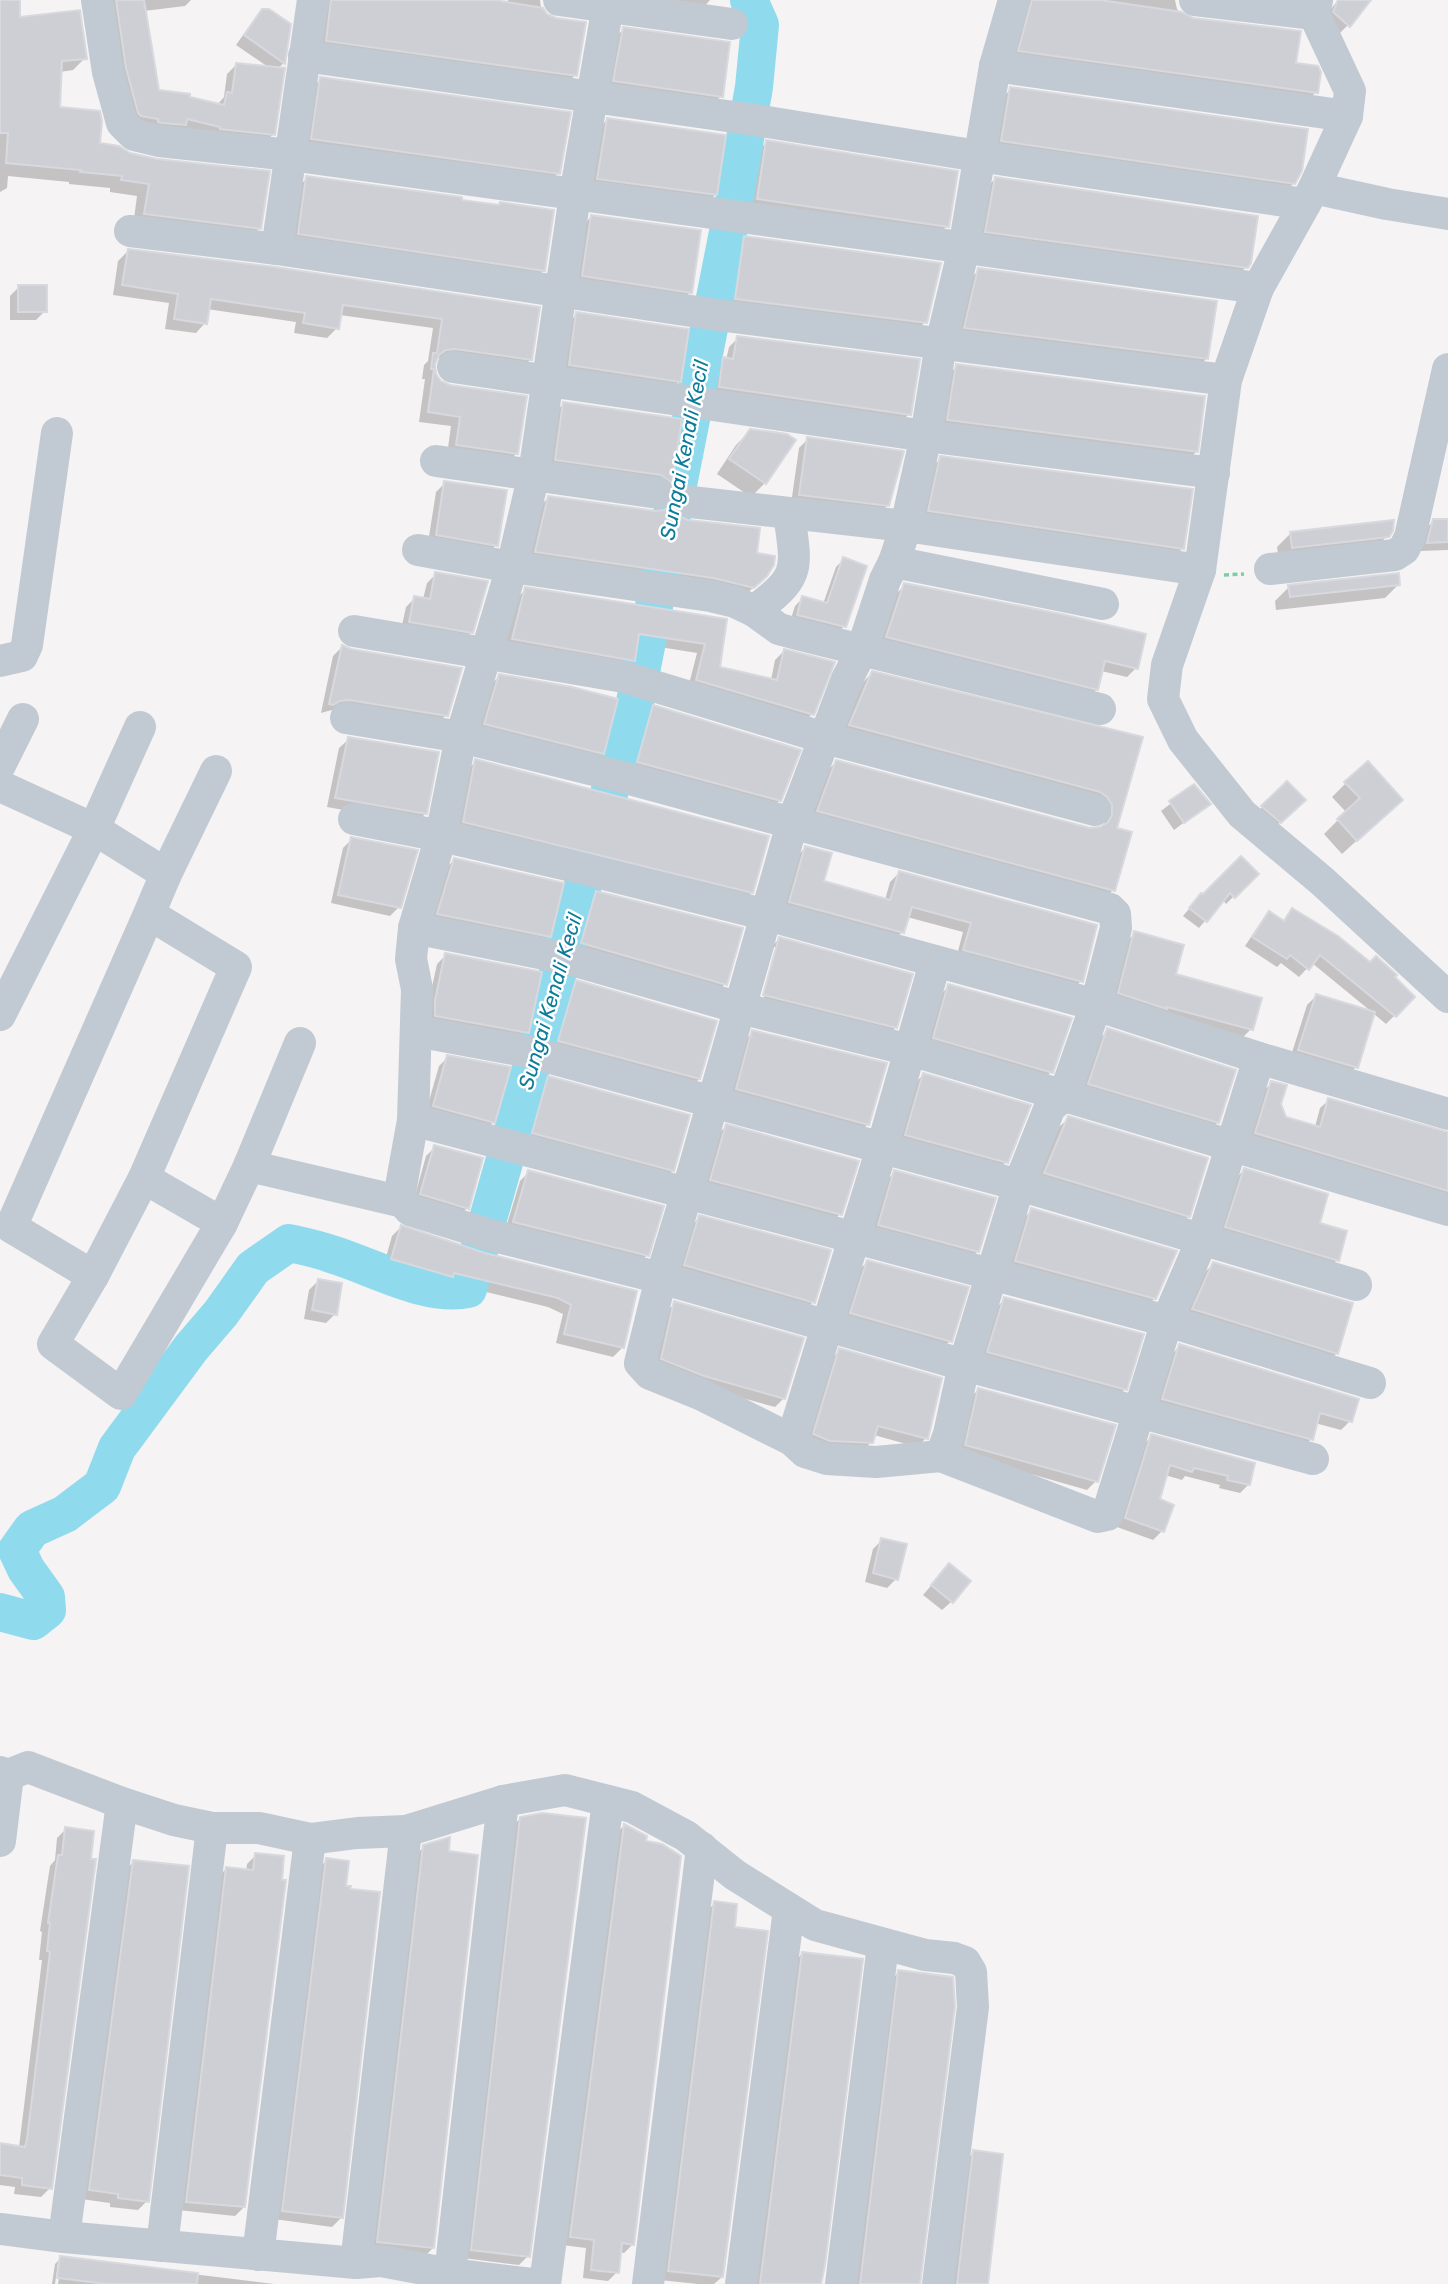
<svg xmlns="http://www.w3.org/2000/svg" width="1448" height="2284" viewBox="0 0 1448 2284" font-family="Rubik,sans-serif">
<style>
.shadow{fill:#0003;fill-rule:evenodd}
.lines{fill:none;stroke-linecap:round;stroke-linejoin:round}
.river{stroke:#90daee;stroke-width:38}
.building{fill:#cdcfd5;stroke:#d7d9de;stroke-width:2}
.path{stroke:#7ad0a6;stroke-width:3.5;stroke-dasharray:5 3.5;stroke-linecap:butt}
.minor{stroke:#c1cad2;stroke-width:32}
.labels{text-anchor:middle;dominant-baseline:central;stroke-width:5;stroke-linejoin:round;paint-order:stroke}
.water-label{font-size:21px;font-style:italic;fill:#0c7c9b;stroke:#fff}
</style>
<rect width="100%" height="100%" fill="#f5f3f3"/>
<g class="shadow">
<path d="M0,0H18V19L85,58L73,70L60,72L58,109L98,144L260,228L247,240L133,226L137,196L110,192V188L69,184V182L8,176L7,188L0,192Z"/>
<path d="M103,0H191L185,6L144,11L157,91L217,105L224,97L227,74L236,65L271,69L236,45L256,17L265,8L289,25L284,63L277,69L273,134L264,144L131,125Z"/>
<path d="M320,0H480L507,4L508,0H540L541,8L575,75L567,84L318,49Z"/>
<path d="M632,0H710L701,10Z"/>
<path d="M1021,0H1175L1177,9L1182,16L1294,64L1316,92L1307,101L1011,59Z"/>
<path d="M1338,0H1359L1348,25L1339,34L1327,14Z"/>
<path d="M624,29L721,96L713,104L606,89L615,37Z"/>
<path d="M321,79L558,173L549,182L303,148L312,88Z"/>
<path d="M1011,89L1294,183L1285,192L993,149L1002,98Z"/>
<path d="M608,119L716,194L707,203L588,187L599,128Z"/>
<path d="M767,142L947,226L938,235L749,208L758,151Z"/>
<path d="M307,178L498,206L544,270L535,279L290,242L298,187Z"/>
<path d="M995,179L1246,267L1237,276L977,241L986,188Z"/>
<path d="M591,217L690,292L681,301L574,285L582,226Z"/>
<path d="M745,238L925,322L916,331L726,307L736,247Z"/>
<path d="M128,251L538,308L531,359L521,369L444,358L435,359L433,363L435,375L440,382L517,453L507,463L447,455L451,426L419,422L425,379H422L424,365L428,361L433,328L340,315L337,328L327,338L294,333L296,322L207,309L205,323L196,333L165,329L169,303L113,295L118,261Z"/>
<path d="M979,270L1207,358L1198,367L956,336L970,279Z"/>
<path d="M19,287L45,311L36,320H10V296Z"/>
<path d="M577,314L680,381L671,390L560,374L568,323Z"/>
<path d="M738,338L909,414L900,423L711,396L715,368L724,359L726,360L729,347Z"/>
<path d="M957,366L1196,452L1187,461L939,429L948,375Z"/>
<path d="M564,403L671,482L662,490L547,468L555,413Z"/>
<path d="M750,431L765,483L751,497L717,474L736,445Z"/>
<path d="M808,439L888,505L879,514L791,504L799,448Z"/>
<path d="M941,458L1183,548L1174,557L920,519L932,467Z"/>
<path d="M445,483L496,545L487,554L428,543L436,492Z"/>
<path d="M548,498L680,519L755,555L756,585L744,596L527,560L539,507Z"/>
<path d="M1434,521H1448V550L1420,551L1424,530Z"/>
<path d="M1291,533L1387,536L1373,551L1279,561L1277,547Z"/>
<path d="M844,559V626L837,634L790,622L795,606L803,598L823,604L836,567Z"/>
<path d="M436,574L472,632L462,641L401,630L406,607L415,598L423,599L427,583Z"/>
<path d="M1399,584L1385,598L1276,610L1275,601L1289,587Z"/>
<path d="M905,585L1136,668L1127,677L1101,671L1097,689L1088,698L878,646L896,594Z"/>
<path d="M526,589L706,616L718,668L771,680L775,660L784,651L812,714L803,723L688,688L697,653L635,643L633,660L624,669L504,648L517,598Z"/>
<path d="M342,647L446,715L437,724L339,708L321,713L333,656Z"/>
<path d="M872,673L1140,738L1115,829L1113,890L1104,899L809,820L827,771L836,762L1090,830L1101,829L1104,826V814L841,734L863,682Z"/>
<path d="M500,676L603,753L594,762L476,733L490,685Z"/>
<path d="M653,707L780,800L770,809L629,771L644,716Z"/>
<path d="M349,739L425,814L416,823L327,807L339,748Z"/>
<path d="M476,761L752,892L743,901L455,831L467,770Z"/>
<path d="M1287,783L1304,800L1271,831L1253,816Z"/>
<path d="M1346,783L1387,813L1342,854L1324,834L1346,812L1332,797Z"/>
<path d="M1194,786L1208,804L1174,830L1161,811Z"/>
<path d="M352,839L399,907L390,916L331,903L343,848Z"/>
<path d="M806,847L822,882L885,900L890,882L899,873L1081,981L1072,990L956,959L963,932L907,917L902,932L893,942L781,911L796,857Z"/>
<path d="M454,860L550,936L541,945L429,923L445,869Z"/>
<path d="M1256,874L1226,904L1223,900L1199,928L1183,916L1194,903Z"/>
<path d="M597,893L725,984L716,993L574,952L588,902Z"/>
<path d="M1293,910L1369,964L1392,977L1413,997L1386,1024L1373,1013L1356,1067L1347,1076L1290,1059L1307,1005L1316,996L1373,1013L1312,963L1299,977L1281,963L1277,967L1245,946L1261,922L1269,914L1282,922Z"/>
<path d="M1135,933L1174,975L1251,1029L1242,1038L1110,1002L1126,942Z"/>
<path d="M779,939L896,1027L887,1036L755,1003L770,948ZM774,947H778L762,1004L758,1003Z"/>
<path d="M446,955L527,1032L518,1041L426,1024L427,1010L437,964Z"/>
<path d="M576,982L699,1079L690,1088L551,1050L567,991Z"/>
<path d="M949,986L1051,1072L1042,1081L925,1046L940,995Z"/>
<path d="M1108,1030L1218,1122L1209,1131L1080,1093L1099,1039Z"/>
<path d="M753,1032L868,1124L859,1133L728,1098L744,1041Z"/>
<path d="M448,1057L493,1122L484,1131L425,1115L439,1066Z"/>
<path d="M923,1075L1006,1162L997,1171L897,1144L914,1084Z"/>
<path d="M549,1078L673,1170L664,1179L524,1142L540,1087Z"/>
<path d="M1272,1083L1276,1116L1315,1127L1320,1108L1329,1100L1448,1133V1202L1247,1142L1263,1091Z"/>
<path d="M1069,1118L1189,1216L1180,1225L1036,1182L1059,1127Z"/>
<path d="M726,1126L840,1214L831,1223L702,1189L717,1135Z"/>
<path d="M435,1147L467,1208L458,1217L413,1203L426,1156Z"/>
<path d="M1244,1170L1318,1224L1337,1260L1328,1269L1217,1236L1235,1179Z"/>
<path d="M529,1172L647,1255L638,1264L505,1231L520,1181Z"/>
<path d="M895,1172L978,1251L969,1260L870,1234L886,1181Z"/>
<path d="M1032,1210L1155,1298L1146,1307L1007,1270L1023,1219Z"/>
<path d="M700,1217L813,1302L804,1311L676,1274L691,1226Z"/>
<path d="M401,1227L485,1254L635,1292L622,1348L613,1357L556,1343L563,1314L548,1307L445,1282L442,1285L383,1268L392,1236Z"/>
<path d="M867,1262L950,1341L941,1350L842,1322L858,1271Z"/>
<path d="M1213,1264L1337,1353L1328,1362L1184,1318L1204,1273Z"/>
<path d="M318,1281L335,1314L326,1323L304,1319L309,1290Z"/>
<path d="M1005,1299L1125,1389L1116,1398L979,1361L996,1308Z"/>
<path d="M675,1303L784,1398L775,1407L699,1386L652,1367L666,1312Z"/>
<path d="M1180,1346L1350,1421L1341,1430L1315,1423L1311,1439L1302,1448L1154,1408L1171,1355Z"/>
<path d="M840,1350L926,1438L917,1447L874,1435L871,1442L862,1452L805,1443L831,1359Z"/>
<path d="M978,1390L1096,1481L1087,1490L957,1453L969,1399Z"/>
<path d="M1152,1436L1249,1484L1240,1493L1219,1488L1220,1485L1185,1476L1182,1480L1165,1475L1158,1500L1162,1531L1153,1540L1117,1527L1143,1445Z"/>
<path d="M882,1540L896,1579L887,1588L865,1582L873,1549Z"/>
<path d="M940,1575L951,1602L942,1610L923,1595Z"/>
<path d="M521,1818L528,2256L519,2265L463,2258L511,1827Z"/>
<path d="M624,1826L633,2244L624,2253L619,2252L617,2272L608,2281L583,2278L586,2248L562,2245L615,1834Z"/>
<path d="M66,1829L50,2188L41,2197L14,2194L15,2187L0,2185V2144L19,2147L42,1960H39L42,1932L40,1931L50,1866L55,1860L57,1838Z"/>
<path d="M424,1847L433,2248L424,2257L369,2250L414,1856Z"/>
<path d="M256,1855L244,2207L235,2216L178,2210L217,1878L226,1869L246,1871L247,1864Z"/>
<path d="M327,1860L341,2218L332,2227L274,2219L318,1869Z"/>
<path d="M134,1861L147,2201L138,2210L110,2207V2203L81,2199L125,1871Z"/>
<path d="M715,1903L722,2277L714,2284H698L660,2280L706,1912Z"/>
<path d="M803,1953L819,2284H753L794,1962Z"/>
<path d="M899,1972L918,2284H852L890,1981Z"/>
<path d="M974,2152L986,2284H949L965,2161Z"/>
<path d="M61,2258L274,2284H58L61,2262H58L55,2284H52L55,2264Z"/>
</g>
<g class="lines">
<path class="river" d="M0,1612L33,1621L47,1610L46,1597L26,1569L17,1550L32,1529L65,1514L102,1486L117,1448L191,1348L221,1313L253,1268L289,1243C303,1246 318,1249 331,1254C372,1266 426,1298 468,1289L635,702L734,202L754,87L760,25L749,0"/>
</g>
<g class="building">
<path d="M0,0H20V17L80,10L87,59L62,61L60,107L100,111L102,121L100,143L119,146L130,153L157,159L270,171L261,229L144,214L149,184L121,180L122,176L80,172L81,170L6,163L8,133H0Z"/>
<path d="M116,0H144L159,90L190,94V97L224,105L227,92L232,93L236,63L285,68L275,135L220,129V127L187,119L186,125L162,123L158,122V119L141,116L138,113L126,68Z"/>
<path d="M331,0H495L543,8L547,14L556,18L586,22L577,76L326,41Z"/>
<path d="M1032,0H1100L1182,12L1193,18L1301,31L1296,63L1318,66L1321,72L1318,93L1018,51Z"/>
<path d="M1338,0H1371L1350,27L1333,12Z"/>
<path d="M262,9H269L291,24L285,64L244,35Z"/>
<path d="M623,27L730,42L723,97L613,81Z"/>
<path d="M320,77L571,112L560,174L311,139Z"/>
<path d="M1010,87L1308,129L1302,171L1295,184L1001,141Z"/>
<path d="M607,118L726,135L717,195L597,179Z"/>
<path d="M766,140L958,171L949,227L757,199Z"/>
<path d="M306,176L462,197V200L499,205L500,202L554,210L545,271L298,234Z"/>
<path d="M995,177L1258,216L1251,263L1248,268L985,232Z"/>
<path d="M591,215L701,230L692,293L582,276Z"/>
<path d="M744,236L941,263L927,323L735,299Z"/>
<path d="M128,249L275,267L540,307L532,360L455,349L446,350L439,355L435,364L436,374L441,381L450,385L527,396L518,454L456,445L460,417L428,412L434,369H431L433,353H437L442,319L343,305L339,329L303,323L305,313L211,299L207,324L174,319L178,294L122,285Z"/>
<path d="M978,268L1217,301L1208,359L964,328Z"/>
<rect x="18" y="285" width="29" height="27"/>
<path d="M576,312L689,329L681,382L569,365Z"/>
<path d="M737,336L920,359L911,415L719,387L723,357L733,359Z"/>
<path d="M956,364L1203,396H1205L1198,452L947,420Z"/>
<path d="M563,402L682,419L672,483L661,475L555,460Z"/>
<path d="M750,429L787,434L796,440L766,484L729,459Z"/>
<path d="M807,437L904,451L889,506L799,495Z"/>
<path d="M940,456L1193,489L1184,549L928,511Z"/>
<path d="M444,481L507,490L498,546L436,535Z"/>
<path d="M548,496L655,511L664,510L670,507H674L681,517L688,520L760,528L757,553L775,556L774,565L767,576L754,588L713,578L535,552Z"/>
<path d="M1433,519H1448V542L1427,543Z"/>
<path d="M1394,520L1393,531L1389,537L1292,548L1290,532Z"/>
<path d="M843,557L867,566L846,627L797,615L802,596L827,603Z"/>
<path d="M435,572L488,581L473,633L409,622L414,596L430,599Z"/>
<path d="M1399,573L1400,585L1290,597L1288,585Z"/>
<path d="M904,583L1066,615L1146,634L1138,669L1105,661L1098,690L886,637Z"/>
<path d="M525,587L727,619L720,667L777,680L784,649L835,662L814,715L696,680L705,644L639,634L635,661L512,639Z"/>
<path d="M342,645L351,649L462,668L448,716L349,700L340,701L333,705L329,704Z"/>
<path d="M872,671L1143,737L1117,828L1132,832L1115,891L817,811L836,760L1090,828L1100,827L1108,822L1112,815V805L1107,797L1100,792L849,725Z"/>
<path d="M499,674L572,687L618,699L604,754L484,724Z"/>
<path d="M653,705L801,750L781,801L637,762Z"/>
<path d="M348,737L439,752L427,814L335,798Z"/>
<path d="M475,759L769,836L753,893L463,822Z"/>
<path d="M1368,761L1403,800L1357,841L1337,819L1360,798L1344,782Z"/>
<path d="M1287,781L1306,800L1281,823L1261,806Z"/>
<path d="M1194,784L1211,804L1184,823L1169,801Z"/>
<path d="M351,837L418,850L401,908L338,895Z"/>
<path d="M805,846L832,853L824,881L890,900L899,871L1097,925L1083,982L963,950L971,923L912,907L904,933L789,902Z"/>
<path d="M1241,856L1259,874L1235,898L1230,893L1207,922L1189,908L1201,893L1203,894Z"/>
<path d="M454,858L564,883L551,937L437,914Z"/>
<path d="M596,891L743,928L727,985L581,943Z"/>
<path d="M1292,908L1338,936L1370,962L1376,956L1397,975L1395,977L1415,997L1396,1017L1320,955L1309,970L1290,955L1287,959L1252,937L1269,911L1284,921Z"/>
<path d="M1134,931L1184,945L1176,974L1262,998L1253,1030L1167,1007V1009L1118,993Z"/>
<path d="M779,937L913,974L897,1028L763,995Z"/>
<path d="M445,953L542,972L529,1033L435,1016V1000Z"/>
<path d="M576,980L717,1021L700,1079L558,1041Z"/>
<path d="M948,984L1072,1018L1053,1073L933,1038Z"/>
<path d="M1316,994L1375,1012L1358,1068L1298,1050Z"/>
<path d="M1107,1028L1236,1070L1219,1123L1088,1084Z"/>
<path d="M752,1030L887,1063L869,1125L736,1089Z"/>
<path d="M447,1055L511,1067L495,1123L433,1106Z"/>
<path d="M923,1073L1031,1105L1008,1163L905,1135Z"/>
<path d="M548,1076L690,1115L674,1171L532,1133Z"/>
<path d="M1271,1081L1287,1085L1281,1104L1286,1117L1320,1127L1328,1098L1448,1132V1191L1255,1133Z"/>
<path d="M1068,1116L1208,1158L1190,1217L1044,1173Z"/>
<path d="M726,1124L859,1161L842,1215L710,1180Z"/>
<path d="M434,1145L483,1158L469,1209L420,1194Z"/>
<path d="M1244,1168L1328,1194L1320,1223L1347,1231L1339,1261L1225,1227Z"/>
<path d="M528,1170L664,1206L649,1256L513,1222Z"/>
<path d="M894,1170L996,1198L979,1252L878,1225Z"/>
<path d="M1031,1208L1177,1251L1156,1299L1015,1261Z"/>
<path d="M699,1215L831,1250L815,1303L684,1265Z"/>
<path d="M401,1225L485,1253L637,1291L624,1348L564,1334L571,1305L558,1298L454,1273L453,1277L391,1259Z"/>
<path d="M867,1260L969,1287L952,1342L850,1313Z"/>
<path d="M1213,1262L1353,1303L1338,1354L1192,1309Z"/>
<path d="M318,1279L342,1283L337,1315L312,1310Z"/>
<path d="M1004,1297L1144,1334L1127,1390L987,1352Z"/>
<path d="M674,1301L804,1338L785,1399L704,1376L661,1359Z"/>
<path d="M1179,1344L1359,1399L1352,1422L1320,1413L1313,1440L1162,1399Z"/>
<path d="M839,1348L942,1378L928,1439L878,1426L873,1443L830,1441L813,1434Z"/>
<path d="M978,1388L1116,1425L1098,1482L965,1445Z"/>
<path d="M1151,1434L1255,1463L1250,1485L1227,1480L1228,1476L1194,1468L1192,1472L1170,1465L1160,1499L1174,1505L1164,1532L1125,1518Z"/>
<path d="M881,1538L907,1544L898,1580L873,1573Z"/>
<path d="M949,1563L971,1581L953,1603L931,1585Z"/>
<path d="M542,1813L586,1818L530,2257L471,2250L520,1817Z"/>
<path d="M624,1824L647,1836L646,1841L662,1844L681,1856L634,2245L622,2243L619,2273L591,2270L594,2240L570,2237Z"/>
<path d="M65,1827L94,1831L91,1859H96L52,2189L22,2185V2178L0,2175V2143L25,2147L27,2139L50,1952L47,1951L50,1923H48L58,1855H62Z"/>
<path d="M450,1837L449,1851L478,1855L434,2248L377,2242L423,1845Z"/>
<path d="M255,1853L284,1856L282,1880H286L245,2207L186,2202L226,1867L253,1870Z"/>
<path d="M326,1858L349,1861L346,1886H351L350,1889L380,1892L343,2218L282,2211Z"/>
<path d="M133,1860L189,1866L149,2202L118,2198V2194L89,2190Z"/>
<path d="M714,1901L737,1904L735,1927L768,1931L723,2277L668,2271Z"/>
<path d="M802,1952L863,1959L825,2265L821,2284H760Z"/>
<path d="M898,1970L953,1977L955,2006L920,2284H860Z"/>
<path d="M973,2150L1003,2154L988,2284H957Z"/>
<path d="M60,2256L198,2273L197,2284H107L57,2278Z"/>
</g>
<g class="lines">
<path class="path" d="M1224,575L1244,574"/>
<g class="minor">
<path d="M97,0L108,72L122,123L134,135L159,141L290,155L1258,288"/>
<path d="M559,0L732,24"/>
<path d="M609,0L575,195L534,474L512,567L461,737L441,836L414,928L411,959L417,989L413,1120L400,1192L403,1202L410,1210L490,1235L661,1278L964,1365L1313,1459"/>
<path d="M1195,0L1314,14"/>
<path d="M1317,0L1314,14L1350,91L1347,116L1314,188L1258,288L1226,380L1200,570L1167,665L1163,699L1183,740L1242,814L1322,881L1448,997"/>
<path d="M304,56L755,120L978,156L1305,204"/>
<path d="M995,66L1347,116"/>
<path d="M1314,188L1387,204L1448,214"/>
<path d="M130,231L277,249L718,315L1226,380"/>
<path d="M277,249L313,0"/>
<path d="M453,367L926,436L1214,473"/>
<path d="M436,461L658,493"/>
<path d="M691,502L906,526L1200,570"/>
<path d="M418,550L512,567L710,596L735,602L754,611L779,629L801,635L1100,709"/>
<path d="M894,562L1103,604"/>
<path d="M1270,569L1395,555L1404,549L1410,537L1448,369"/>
<path d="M754,611C801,576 797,570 789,514"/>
<path d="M354,631L624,677L825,738L1095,810"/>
<path d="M0,661L22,656L27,645L57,433"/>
<path d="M346,718L461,737L622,777L1110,909L1115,914L1116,928L1096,1005L1064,1096L1050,1107L1019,1185L964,1365L949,1434L941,1456L876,1462L827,1459L805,1452L792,1440L702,1395L650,1374L640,1363L661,1278L687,1193L792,824L847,679L862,650L885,580L894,562L906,526L926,436L941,344L964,248L995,66L1014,0"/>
<path d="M0,765L23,719"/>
<path d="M0,786L94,829L166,874L149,914L11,1227L93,1276L144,1178L236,967L149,914"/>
<path d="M354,819L441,836L576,867L767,915L1096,1005L1259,1058L1448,1114"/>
<path d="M166,874L216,771"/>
<path d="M414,928L569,959L740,1008L910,1050L1448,1210"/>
<path d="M0,1015L94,829L140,727"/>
<path d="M416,1031L529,1052L713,1102L1019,1185L1356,1285"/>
<path d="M413,1120L1167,1321L1370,1383"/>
<path d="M249,1166L300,1043"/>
<path d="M144,1178L222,1223"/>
<path d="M93,1276L53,1344L121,1394L222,1223L249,1166L403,1202"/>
<path d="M792,1440L882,1148L935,963"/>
<path d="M941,1456L1098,1517L1107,1515L1167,1321L1202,1240L1259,1058"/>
<path d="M0,1772L8,1775L28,1767L122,1803L174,1820L212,1828H259L310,1839L357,1833L406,1831L503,1801L565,1790L632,1807L686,1836L735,1875L815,1925L925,1955L954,1958L965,1962L971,1972L973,2007L938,2284"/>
<path d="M0,1841L8,1775"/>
<path d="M0,2229L64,2237L356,2263L381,2261L450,2274L532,2284"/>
<path d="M64,2237L122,1803"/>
<path d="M162,2246L212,1828"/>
<path d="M258,2255L310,1839"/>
<path d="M356,2263L406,1831"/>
<path d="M450,2274L503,1801"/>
<path d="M545,2284L608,1801"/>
<path d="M648,2284L702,1848"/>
<path d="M741,2284L789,1909"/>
<path d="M841,2284L883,1945"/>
</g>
</g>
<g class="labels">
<g class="water-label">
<text transform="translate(684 450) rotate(-79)">Sungai Kenali Kecil</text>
<text transform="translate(550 1001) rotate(-74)">Sungai Kenali Kecil</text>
</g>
</g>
</svg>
